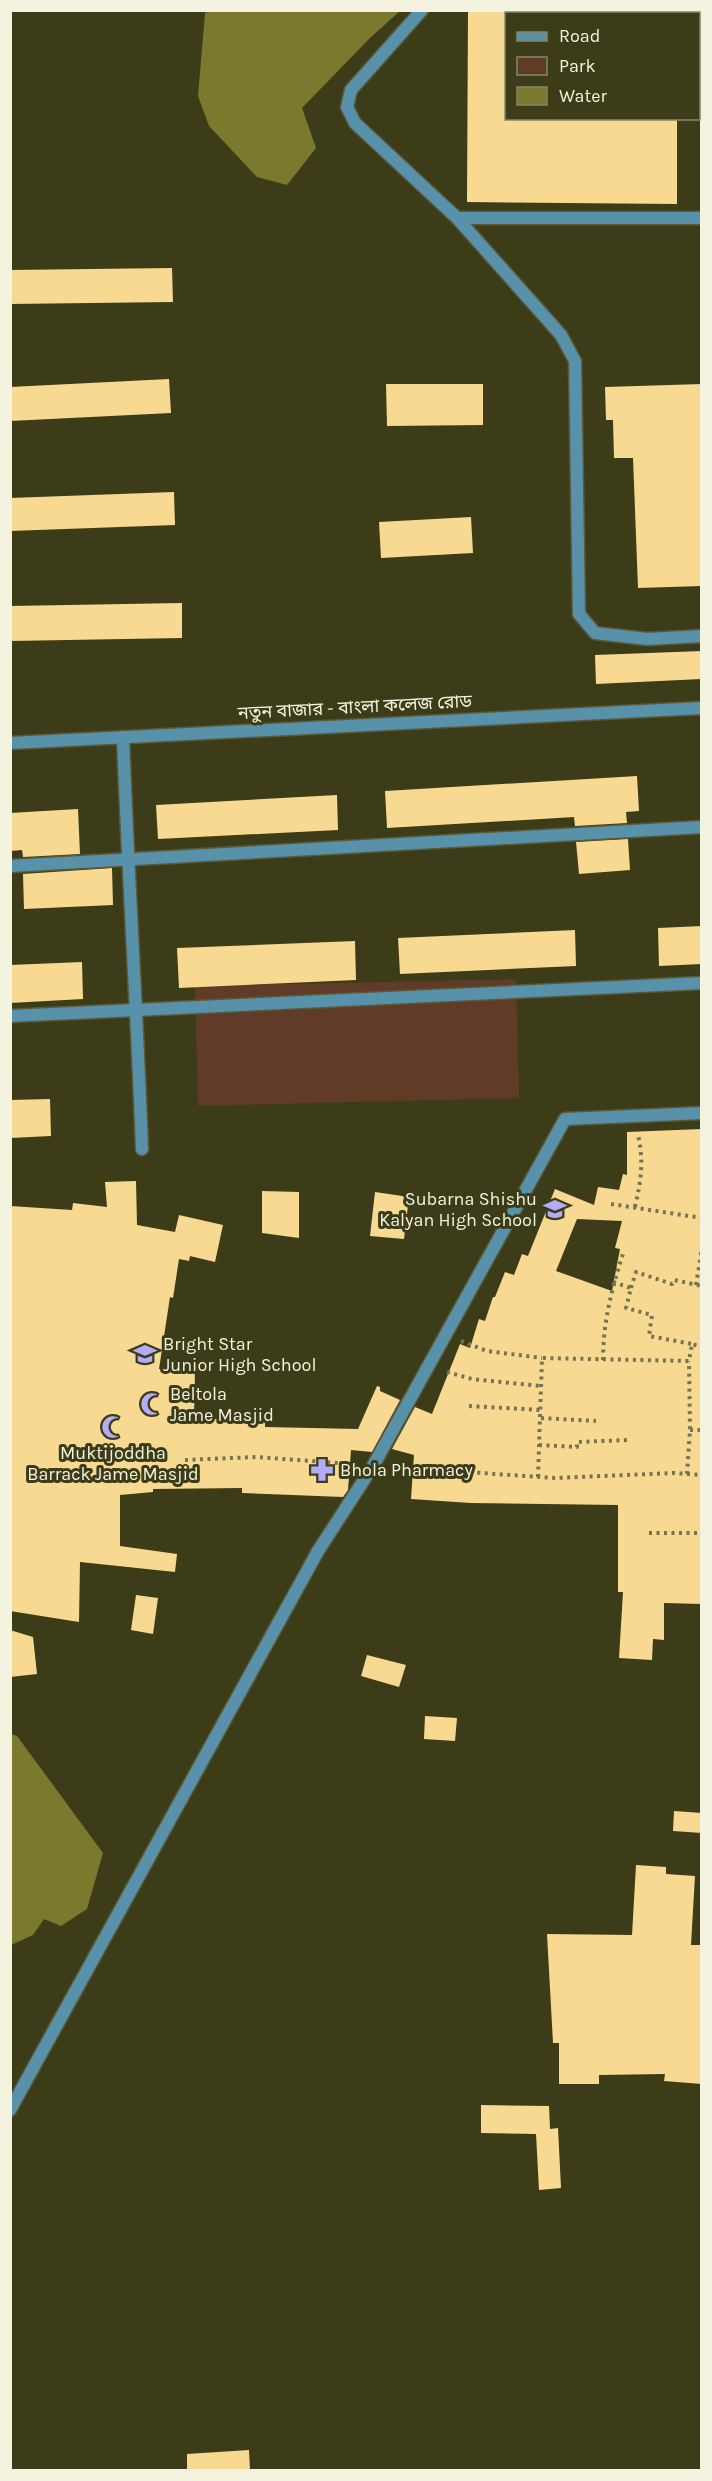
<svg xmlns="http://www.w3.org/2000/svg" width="712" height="2481" viewBox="0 0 712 2481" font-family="Karla,'Noto Sans Bengali',sans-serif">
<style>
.green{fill:#603b28}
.water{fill:#7b792e}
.building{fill:#f8d991;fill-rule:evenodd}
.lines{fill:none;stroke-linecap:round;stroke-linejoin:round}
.service-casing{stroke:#5a5939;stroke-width:15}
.minor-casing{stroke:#5a5939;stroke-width:15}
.path{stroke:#747455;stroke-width:4;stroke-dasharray:3 4.5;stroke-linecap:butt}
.service{stroke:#5891aa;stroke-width:12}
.minor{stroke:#5891aa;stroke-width:12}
.labels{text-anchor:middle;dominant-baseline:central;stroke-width:6;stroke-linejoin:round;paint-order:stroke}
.street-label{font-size:18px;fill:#f3f3df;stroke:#3d3c19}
.poi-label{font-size:18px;fill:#f3f3df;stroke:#3d3c19;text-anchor:start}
</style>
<rect width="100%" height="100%" fill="#3d3c19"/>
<path class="green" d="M516,979L519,1098L198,1106L195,986Z"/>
<g class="water">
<path d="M211,11H400L370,38L302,108L316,148L287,185L257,177L209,126L198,96L205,13Z"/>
<path d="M11,1734L17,1736L103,1853L87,1909L61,1926L44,1919L33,1935L11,1945Z"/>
</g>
<g class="building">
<path d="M468,10H507V118H677V204L467,202Z"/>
<path d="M172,268L173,302L10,304V270Z"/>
<path d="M169,379L171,413L10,421V387Z"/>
<path d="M386,384H483V425L387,426Z"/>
<path d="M702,384V586L638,588L633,458H614L613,420H606L605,387Z"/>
<path d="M174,492L175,525L10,531V498Z"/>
<path d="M471,517L473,553L381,558L379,522Z"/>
<path d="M182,603V638L10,641V606Z"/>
<path d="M702,651V679L596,684L595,655Z"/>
<path d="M637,776L639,811L626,812L627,823L575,826L574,817L387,828L385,791Z"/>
<path d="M337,795L338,830L158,839L156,805Z"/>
<path d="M78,809L80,854L23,857L22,850L10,851V813Z"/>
<path d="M628,839L630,870L579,874L576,842Z"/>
<path d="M112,868L113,905L24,909L23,874Z"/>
<path d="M702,926V964L659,966L658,928Z"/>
<path d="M575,930L576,966L400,974L398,938Z"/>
<path d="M355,941L356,980L179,988L177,948Z"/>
<path d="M82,962L83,999L10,1003V965Z"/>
<path d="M50,1099L51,1136L10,1138V1100Z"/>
<path d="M702,1129V1604L664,1603V1640L653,1639L652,1660L619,1658L623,1592H618V1505L471,1503L411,1499L414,1455L392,1449L415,1407L432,1414L460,1344L470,1348L479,1319L485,1321L493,1297H495L505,1272L514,1275L522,1254L528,1256L555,1189L594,1205L598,1187L619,1190L623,1174L627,1175V1132ZM577,1219L622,1221L615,1248L620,1249L612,1291L556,1271Z"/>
<path d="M136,1181L137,1225L175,1232L179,1215L223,1225L215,1262L190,1256L189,1261L179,1259L173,1298L170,1297L159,1369H195L194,1418L265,1421V1427L358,1429L377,1386L380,1387V1391L400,1400L372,1452L351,1450L348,1490L343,1497L242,1493V1488L153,1489V1492L120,1495V1546L177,1554L175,1572L80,1562L79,1622L10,1611V1206L72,1210L73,1203L107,1207L105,1182Z"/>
<path d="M262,1191L299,1192V1238L262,1233Z"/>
<path d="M375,1192L409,1197L404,1239L370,1236Z"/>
<path d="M136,1595L158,1598L153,1634L131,1630Z"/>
<path d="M10,1630L33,1637L37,1674L10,1677Z"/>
<path d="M367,1655L406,1665L399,1687L361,1676Z"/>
<path d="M425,1716L457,1718L455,1741L424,1739Z"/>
<path d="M674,1811L702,1813V1833L673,1831Z"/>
<path d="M636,1865L666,1867V1874L695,1876L691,1945H702V2084L664,2081L665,2074L599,2075V2084H559V2043H553L547,1934L632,1935Z"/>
<path d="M481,2105L549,2106L550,2129L558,2128L561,2188L539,2190L536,2134L481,2133Z"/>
<path d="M249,2450L250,2470H187V2454Z"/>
</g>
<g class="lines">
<g class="service-casing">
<g id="service">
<path d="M422,10L351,90L347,107L355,123L457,218H702"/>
<path d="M457,218L561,335L575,361L579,614L595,633L647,639L702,636"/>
<path d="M123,737C128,874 137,1011 142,1149"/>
<path d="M10,866L702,827"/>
<path d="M10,1016L702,983"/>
<path d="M10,2110L318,1551"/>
</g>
</g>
<g class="minor-casing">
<g id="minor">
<path d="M10,743L702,708"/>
<path d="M318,1551L373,1466L565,1119L702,1113"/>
</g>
</g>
<g class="path">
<path d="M611,1204L702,1218"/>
<path d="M635,1207C641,1181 644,1161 638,1135"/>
<path d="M613,1282L631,1288L626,1308L652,1315L649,1336L692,1344"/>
<path d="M696,1285L702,1248"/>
<path d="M631,1288L636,1272L672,1284L674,1280L702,1286"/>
<path d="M461,1341L487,1351L542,1358"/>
<path d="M603,1360C603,1322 612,1287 624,1251"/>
<path d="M447,1372L472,1379L541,1386"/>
<path d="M469,1406L541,1410"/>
<path d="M541,1418L596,1421"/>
<path d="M690,1430H702"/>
<path d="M539,1445L577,1447V1442L629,1440"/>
<path d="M185,1460L256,1457L352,1464"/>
<path d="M395,1467L555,1478L674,1473L702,1475"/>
<path d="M687,1474L690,1430L689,1361"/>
<path d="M538,1477L542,1358L689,1361L692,1344L702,1347"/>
<path d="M649,1533H702"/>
</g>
<use href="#service" class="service"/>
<use href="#minor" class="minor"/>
</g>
<defs>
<g id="school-bare" transform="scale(1.8)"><path d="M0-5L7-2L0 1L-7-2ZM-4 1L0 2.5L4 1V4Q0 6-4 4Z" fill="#b3adf9" stroke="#3d3c19" stroke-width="2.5" paint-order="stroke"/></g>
<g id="mosque-bare" transform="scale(1.8)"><path d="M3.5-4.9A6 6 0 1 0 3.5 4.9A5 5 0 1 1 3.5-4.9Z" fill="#b3adf9" stroke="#3d3c19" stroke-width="2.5" paint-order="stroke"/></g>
<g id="pharmacy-bare" transform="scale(1.8)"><path d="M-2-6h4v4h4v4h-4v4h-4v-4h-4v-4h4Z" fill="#b3adf9" stroke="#3d3c19" stroke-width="2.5" paint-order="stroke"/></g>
</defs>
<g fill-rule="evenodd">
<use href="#school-bare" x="555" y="1209"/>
<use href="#school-bare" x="145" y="1354"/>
<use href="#mosque-bare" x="152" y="1404"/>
<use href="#mosque-bare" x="113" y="1427"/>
<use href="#pharmacy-bare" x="322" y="1470"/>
</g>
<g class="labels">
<g class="street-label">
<text transform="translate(355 707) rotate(-3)">নতুন বাজার - বাংলা কলেজ রোড</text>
</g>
<g class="poi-label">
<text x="537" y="1199" text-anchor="end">Subarna Shishu<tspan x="537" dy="21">Kalyan High School</tspan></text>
<text x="163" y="1344">Bright Star<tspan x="163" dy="21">Junior High School</tspan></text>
<text x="170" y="1394">Beltola<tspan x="170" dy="21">Jame Masjid</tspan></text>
<text x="113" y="1453" text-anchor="middle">Muktijoddha<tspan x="113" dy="21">Barrack Jame Masjid</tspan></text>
<text x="340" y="1470">Bhola Pharmacy</text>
</g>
</g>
<rect width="712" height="2481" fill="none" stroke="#f3f3df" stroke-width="24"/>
<rect x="505" y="12" width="195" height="108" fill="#3d3c19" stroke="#868568" stroke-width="1.5"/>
<rect x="517" y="32" width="30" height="9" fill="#5891aa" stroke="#868568" stroke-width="1.5"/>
<text x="559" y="42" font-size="18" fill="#f3f3df">Road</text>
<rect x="517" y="57" width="30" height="18" fill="#603b28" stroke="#868568" stroke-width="1.5"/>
<text x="559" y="72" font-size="18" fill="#f3f3df">Park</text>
<rect x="517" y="87" width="30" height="18" fill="#7b792e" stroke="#868568" stroke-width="1.5"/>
<text x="559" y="102" font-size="18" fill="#f3f3df">Water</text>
</svg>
